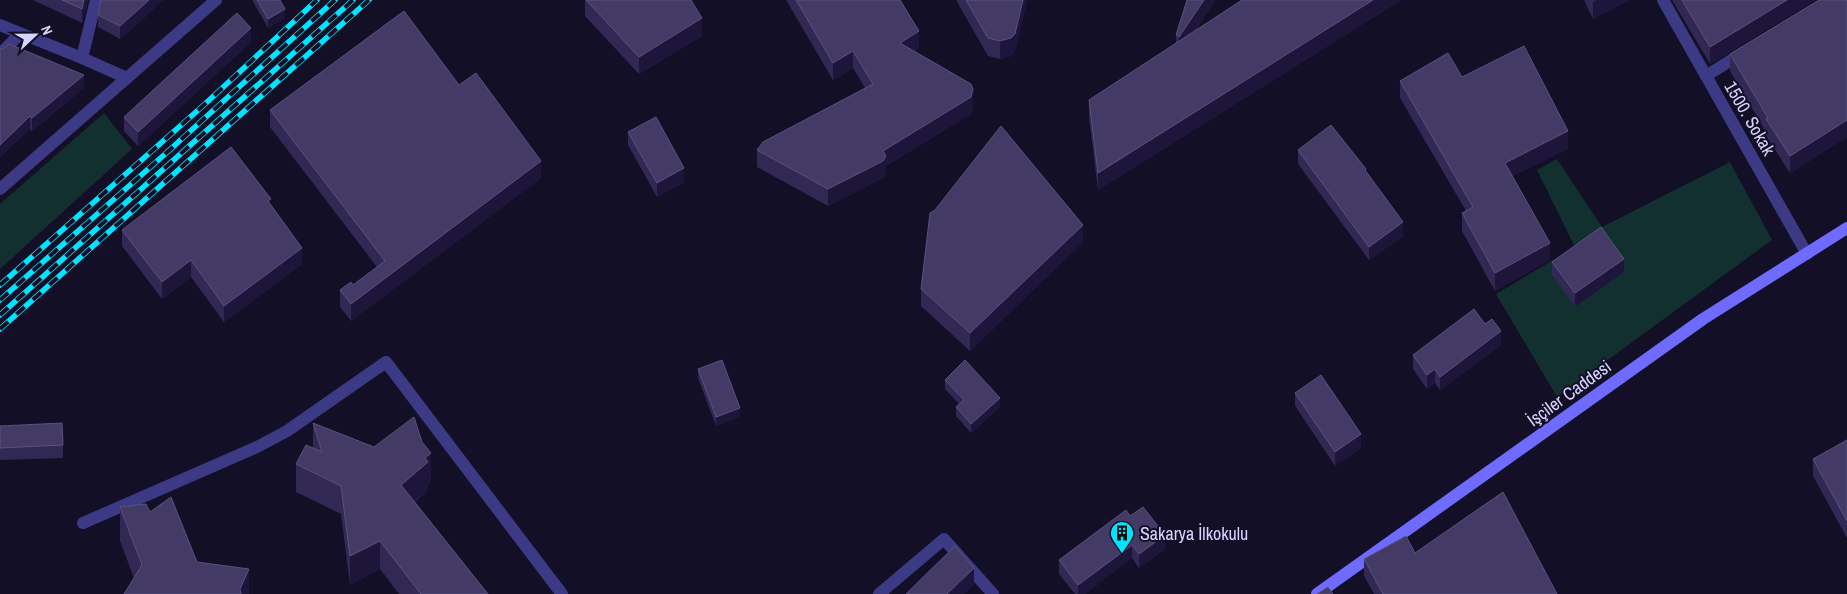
<svg xmlns="http://www.w3.org/2000/svg" width="1847" height="594" viewBox="0 0 1847 594" font-family="'Archivo Narrow',sans-serif">
<style>
.green{fill:#12302f}
.lines{fill:none;stroke-linecap:round;stroke-linejoin:round}
.street{stroke:#3d3a85;stroke-width:12}
.secondary{stroke:#6f6bff;stroke-width:12}
.rail-casing{stroke:#00e5ff;stroke-width:5.5}
.rail{stroke:#130f26;stroke-width:4;stroke-dasharray:11;stroke-linecap:butt}
.wall{fill:#312854}
.shaded-wall{fill:#1d163a}
.building{fill:#433a66;stroke:#5a527e}
.labels{text-anchor:middle;dominant-baseline:central;stroke-width:4;stroke-linejoin:round;paint-order:stroke}
.street-label{font-size:18px;fill:#d9d4ff;stroke:#130f26}
.poi-label{font-size:18px;fill:#d9d4ff;stroke:#130f26;text-anchor:start}
</style>
<rect width="100%" height="100%" fill="#130f26"/>
<g class="green">
<path d="M104,113L132,149L0,269V204Z"/>
<path d="M1557,159L1602,227L1730,162L1772,240L1557,397L1496,294L1575,247L1537,170Z"/>
</g>
<g class="lines">
<g class="street">
<path d="M1663,0L1807,254"/>
<path d="M0,25L82,58L127,78"/>
<path d="M0,54L20,34"/>
<path d="M82,58L96,0"/>
<path d="M1706,76L1744,52"/>
<path d="M0,189L216,0"/>
<path d="M83,523L257,447L287,431L386,362L562,594"/>
<path d="M879,594L944,539L993,594"/>
</g>
<path class="secondary" d="M1317,594L1703,319L1847,228"/>
<g class="rail-casing">
<g id="rail">
<path d="M0,285L205,104L317,0"/>
<path d="M0,300L164,155L335,0"/>
<path d="M0,315L353,0"/>
<path d="M0,329L369,0"/>
</g>
</g>
<use href="#rail" class="rail"/>
</g>
<g class="wall">
<path d="M33,0H88L82,23Z"/>
<path d="M101,0H163L156,5V7L120,39L98,27V15Z"/>
<path d="M252,0H280L285,18L268,28Z"/>
<path d="M585,0H691L702,36L639,74L585,16Z"/>
<path d="M786,0H900L919,48L914,51L973,106L971,114L886,166V173L883,178L828,206L757,167V150L865,88L853,68L833,80Z"/>
<path d="M956,0H1027L1015,51L1011,56L1000,59L988,56Z"/>
<path d="M1187,0H1215L1195,31L1242,0H1401L1098,190L1089,118V100L1176,43V35Z"/>
<path d="M1584,0H1630L1593,19Z"/>
<path d="M1672,0H1815L1710,64Z"/>
<path d="M1847,0V137L1790,173L1766,136V132L1730,71V54Z"/>
<path d="M251,42L138,146L124,131V117Z"/>
<path d="M0,49L84,88L32,131L30,129L0,157Z"/>
<path d="M1462,77L1568,149L1512,176L1550,260L1495,291L1462,231V213L1466,211L1400,98V81Z"/>
<path d="M459,85L541,178L351,321L340,307V290L353,285L377,267L270,127V110Z"/>
<path d="M628,132L684,182L657,197L628,145Z"/>
<path d="M1298,150L1366,171L1403,236L1369,260L1298,164Z"/>
<path d="M271,205L302,264L224,322L191,277L162,299L122,246V230Z"/>
<path d="M1083,242L970,351L921,306V289Z"/>
<path d="M1552,262L1624,272L1575,307L1552,275Z"/>
<path d="M1485,324L1501,345L1440,390L1435,383L1427,389L1413,369V355Z"/>
<path d="M698,369L740,417L716,426L698,378Z"/>
<path d="M945,380L1000,407L971,433L956,416V407L959,404L945,389Z"/>
<path d="M1295,393L1361,448L1335,466L1295,406Z"/>
<path d="M313,423L431,481L428,484V490L415,502L488,594H399L380,569L350,585L341,514L296,492V464L313,448Z"/>
<path d="M0,426L63,445V458L0,460Z"/>
<path d="M1847,440V538L1813,476V459Z"/>
<path d="M120,507L150,512L197,562L249,594L134,578L120,541Z"/>
<path d="M1130,516L1165,549L1139,568L1132,558L1085,594H1075L1059,574V560Z"/>
<path d="M1415,553L1557,594H1374L1364,576V559Z"/>
</g>
<g class="shaded-wall">
<path d="M84,0H88L82,23V9Z"/>
<path d="M149,0H163L156,5V7L120,39V26Z"/>
<path d="M1023,0H1027L1015,51L1011,56L1000,59V41Z"/>
<path d="M1204,0H1215L1179,54V37Z"/>
<path d="M1373,0H1401L1098,190V173Z"/>
<path d="M1597,0H1630L1593,19V2Z"/>
<path d="M1787,0H1815L1710,64V47Z"/>
<path d="M285,9V18L268,28V19Z"/>
<path d="M702,18V36L639,74V57Z"/>
<path d="M251,28V42L138,146V132Z"/>
<path d="M919,31V48L900,60V43Z"/>
<path d="M853,51V68L833,80V63Z"/>
<path d="M84,75V88L32,131V118Z"/>
<path d="M973,89V106L971,114L886,166V173L883,178L828,206V189Z"/>
<path d="M30,116V129L0,157V145Z"/>
<path d="M1847,120V137L1790,173V156Z"/>
<path d="M1568,131V149L1505,180V163Z"/>
<path d="M541,161V178L351,321V304Z"/>
<path d="M684,168V182L657,197V183Z"/>
<path d="M1403,222V236L1369,260V247Z"/>
<path d="M1083,225V242L970,351V333Z"/>
<path d="M1550,243V260L1495,291V273Z"/>
<path d="M302,248V264L224,322V306Z"/>
<path d="M1624,259V272L1575,307V293Z"/>
<path d="M191,260V277L162,299V282Z"/>
<path d="M1501,331V345L1440,390V377Z"/>
<path d="M1435,369V383L1427,389V375Z"/>
<path d="M1000,398V407L971,433V424Z"/>
<path d="M740,408V417L716,426V417Z"/>
<path d="M1361,434V448L1335,466V452Z"/>
<path d="M431,453V481L428,484V490L401,513V485L425,458Z"/>
<path d="M1165,535V549L1139,568V554Z"/>
<path d="M380,541V569L350,585V556Z"/>
<path d="M1132,545V558L1085,594H1078V585Z"/>
<path d="M974,568V585L964,594H947Z"/>
<path d="M249,569V594H240V589Z"/>
</g>
<g class="building">
<path d="M62,0H84L82,9Z"/>
<path d="M101,0H149L120,26L98,15Z"/>
<path d="M257,0H280L285,9L268,19Z"/>
<path d="M586,0H691L702,18L639,57Z"/>
<path d="M796,0H900L919,31L900,43L971,84L973,89L971,97L883,151L886,156L883,161L828,189L757,150L763,142L873,84L853,51L833,63Z"/>
<path d="M966,0H1023L1015,34L1011,38L1000,41L988,38Z"/>
<path d="M1187,0H1204L1179,37L1176,35Z"/>
<path d="M1242,0H1373L1098,173L1089,100Z"/>
<path d="M1682,0H1787L1710,47Z"/>
<path d="M1819,0H1847V120L1790,156L1766,119L1768,118L1730,54Z"/>
<path d="M404,11L459,85L476,73L541,161L351,304L340,290L351,282L353,285L385,261L270,110Z"/>
<path d="M237,13L251,28L138,132L124,117Z"/>
<path d="M9,44L84,75L32,118L30,116L0,145V49H3Z"/>
<path d="M1524,46L1568,131L1505,163L1550,243L1495,273L1462,213L1473,207L1400,81L1448,53L1462,77Z"/>
<path d="M656,117L684,168L657,183L628,132Z"/>
<path d="M1331,125L1366,169L1365,170L1403,222L1369,247L1298,150Z"/>
<path d="M1001,126L1083,225L970,333L921,289L930,213L935,210Z"/>
<path d="M231,147L271,199L268,201L302,248L224,306L191,260L162,282L122,230Z"/>
<path d="M1601,227L1624,259L1575,293L1552,262Z"/>
<path d="M1474,309L1485,324L1492,319L1501,331L1440,377L1435,369L1427,375L1413,355Z"/>
<path d="M722,360L740,408L716,417L698,369Z"/>
<path d="M965,360L1000,398L971,424L956,407L964,400L945,380Z"/>
<path d="M1321,375L1361,434L1335,452L1295,393Z"/>
<path d="M414,417L422,442L431,453L425,458L428,462L401,485L488,594H421L380,541L350,556L341,486L296,464L306,445L322,452L313,423L374,447Z"/>
<path d="M62,423L63,445L0,448V426Z"/>
<path d="M1847,440V521L1813,459Z"/>
<path d="M1503,492L1557,594H1383L1364,559L1406,536L1415,553Z"/>
<path d="M171,497L197,562L249,569L240,589L241,594H124L142,565L120,507L146,504L150,512Z"/>
<path d="M1143,507L1165,535L1139,554L1132,545L1078,585L1059,560L1126,510L1130,516Z"/>
<path d="M955,546L974,568L947,594H906Z"/>
<path d="M1328,587L1333,594H1317Z"/>
</g>
<defs>
<g id="building-pin" transform="scale(1.25)"><path d="M0 17L-7.5 6A9.5 9.5 0 1 1 7.5 6Z" fill="#00e5ff" stroke="#130f26"/><path d="M-4-6H4V6H1V3H-1V6H-4ZM-2.5-4.3h1.7v1.8h-1.7ZM.8-4.3h1.7v1.8H.8ZM-2.5-1h1.7V.8h-1.7ZM.8-1h1.7V.8H.8Z" fill="#111"/></g>
</defs>
<g fill-rule="evenodd">
<use href="#building-pin" x="1122" y="533"/>
</g>
<g class="labels">
<g class="street-label">
<text transform="translate(1750 118) rotate(60)">1500. Sokak</text>
<text transform="translate(1569 393) rotate(-36)">İşçiler Caddesi</text>
</g>
<g class="poi-label">
<text x="1140" y="533">Sakarya İlkokulu</text>
</g>
</g>
<g transform="translate(35 35) rotate(68)" stroke="#130f26" stroke-width="4" paint-order="stroke">
<path d="M0-4L9 19L0 12L-9 19Z" fill="#d9d4ff"/>
<text y="-8" font-size="14" font-weight="bold" text-anchor="middle" fill="#d9d4ff">N</text>
</g>
</svg>
